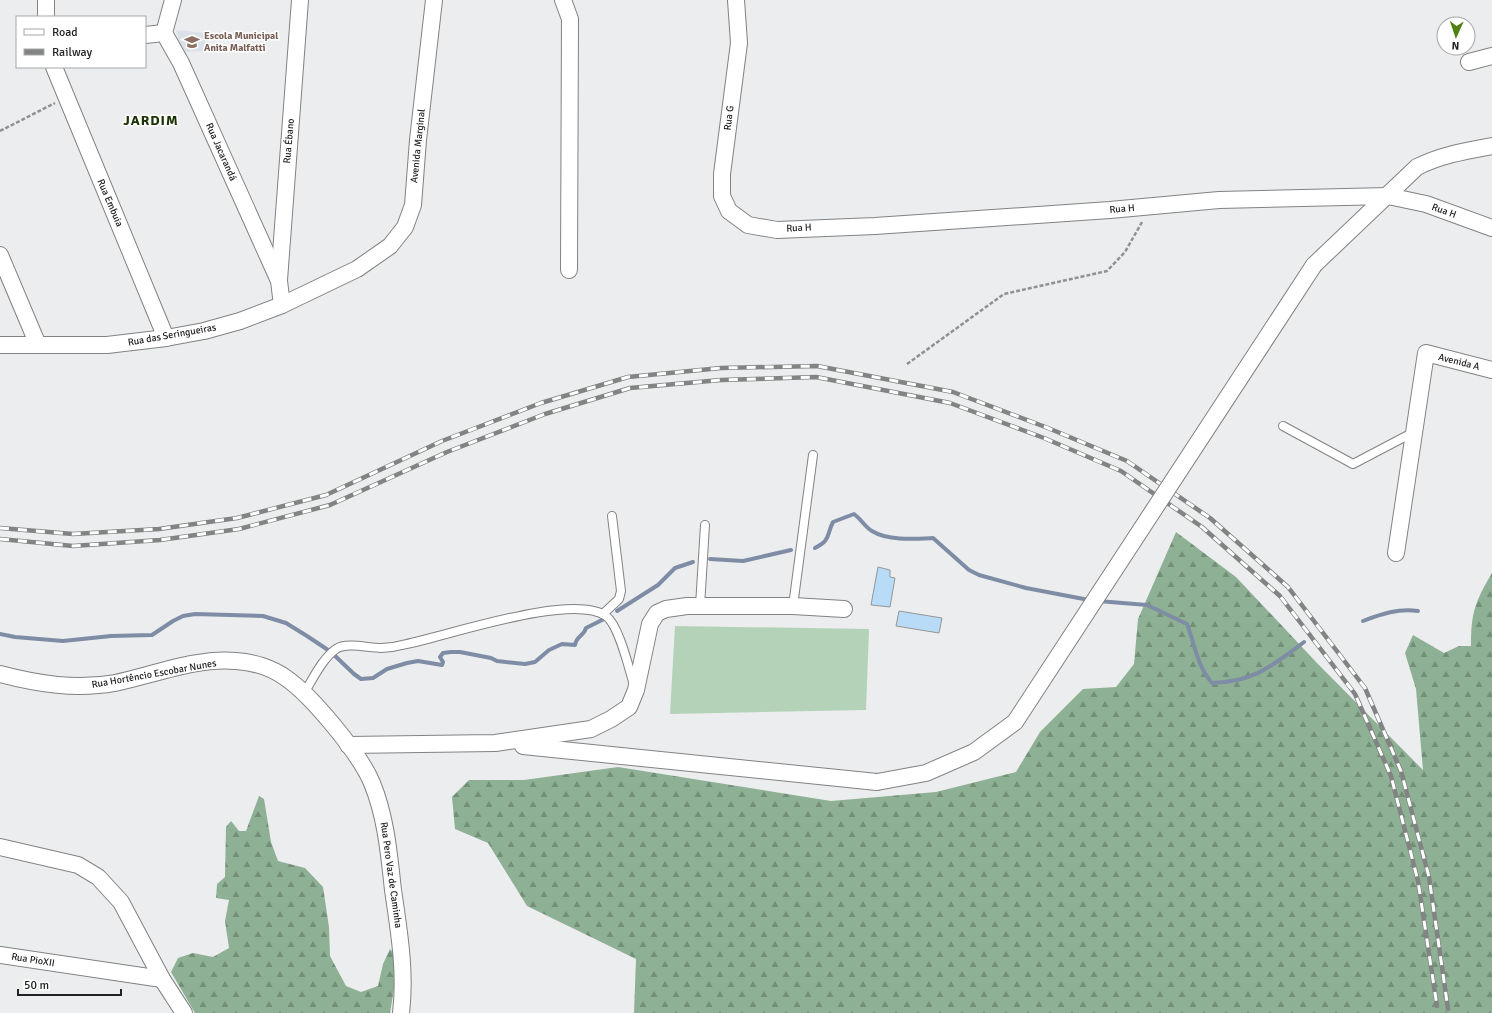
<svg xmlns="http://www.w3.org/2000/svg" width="1492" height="1013" viewBox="0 0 1492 1013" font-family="Signika,sans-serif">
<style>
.built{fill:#dae1e8}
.grass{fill:#b3d2b8}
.forest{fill:url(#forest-firs)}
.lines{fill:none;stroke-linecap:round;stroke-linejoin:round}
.stream{stroke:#7e8da5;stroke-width:4}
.building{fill:#b8dbf7;stroke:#959696}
.lane-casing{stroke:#818283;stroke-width:10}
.street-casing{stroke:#818283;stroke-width:18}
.path{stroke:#909191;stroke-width:2.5;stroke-dasharray:4 2;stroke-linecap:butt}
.lane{stroke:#fff;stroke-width:8}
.street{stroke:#fff;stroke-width:16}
.rail-casing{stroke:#828383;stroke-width:4.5}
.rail{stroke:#fff;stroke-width:3;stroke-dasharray:9;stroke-linecap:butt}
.street-bridge-casing{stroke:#818283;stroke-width:18;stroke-linecap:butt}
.street-bridge{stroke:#fff;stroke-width:16}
.labels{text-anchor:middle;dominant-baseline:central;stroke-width:3;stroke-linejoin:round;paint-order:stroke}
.education-label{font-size:10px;font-weight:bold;fill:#785e54;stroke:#fff;text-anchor:start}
.street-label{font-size:10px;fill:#212222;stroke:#fff}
.district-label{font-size:14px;font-weight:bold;letter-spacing:1px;fill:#1a3100;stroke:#fff}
</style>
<defs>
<pattern id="forest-firs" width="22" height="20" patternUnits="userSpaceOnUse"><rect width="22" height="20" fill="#8eb094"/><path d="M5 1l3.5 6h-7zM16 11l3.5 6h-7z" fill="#748f78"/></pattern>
</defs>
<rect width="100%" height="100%" fill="#ecedee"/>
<path class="built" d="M176,30L206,33L205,51L182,52Z"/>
<path class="grass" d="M675,626L869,629L866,710L670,714Z"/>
<g class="forest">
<path d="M1176,532L1236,577L1317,663L1423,770L1416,689L1405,653L1413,635L1444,653L1459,646H1471C1471,612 1475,602 1492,573V1013H634L636,959L527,906L488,843L455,829L452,797L469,780H524L618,767L831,801L936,792L1016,772L1040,732L1083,689L1116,687L1134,664L1138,619Z"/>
<path d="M259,796L264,799L271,842L278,861L305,868L323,887L329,927L330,956L346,986L361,992L378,986L383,964L390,949L396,955L395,983L390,1013H195L171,972L178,958L193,953L213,957L229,948L225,921L229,900L216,898L217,884L225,877L226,827L231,821L239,831H246Z"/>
</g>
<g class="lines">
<g class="stream">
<path d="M815,548C831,540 826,536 833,522L854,514C862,520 865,527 872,531C888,541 914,539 933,538L969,570L979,575L1026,588L1089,600"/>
<path d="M710,559L743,561L791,550"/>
<path d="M1098,601L1147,605L1187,624C1195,645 1197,666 1212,683C1254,682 1272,666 1304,642"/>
<path d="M617,611L658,585L675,568L693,562"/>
<path d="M1363,621C1381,614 1399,608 1418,611"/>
<path d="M0,634L15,637L63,641L111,636L152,635L173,621L183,616L195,614L263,616L286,623L307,636L331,652L354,674L361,679L373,678L387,669L407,663L418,661L442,665L443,662L440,657L443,653L451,652H460L491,658L497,661L525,664L535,662L549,650L562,644L575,645C576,636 584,636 586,628L604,619"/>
</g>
</g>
<g class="building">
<path d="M878,567L890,570V577L895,578L890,607L871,605Z"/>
<path d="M899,611L942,618L939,633L896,626Z"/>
</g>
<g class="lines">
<g class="lane-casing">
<g id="lane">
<path d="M1283,426L1353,464L1414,432"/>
<path d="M700,606L705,525"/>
<path d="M793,606L813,455"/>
<path d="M603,614L619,599L621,591L612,516"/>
<path d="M304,693C313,679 322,659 336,649C347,642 368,648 381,648C388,648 395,647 402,645C445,637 571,592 606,616C619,625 629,669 634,685"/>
</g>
</g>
<g class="street-casing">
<g id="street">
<path d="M46,0V17"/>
<path d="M173,0L164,33L181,63L279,281L282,305"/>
<path d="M563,0L570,19L569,270"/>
<path d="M736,0L739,43L722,174V196L729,211L748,225L777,230L875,226L1110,210L1219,200L1388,196L1426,204L1492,228"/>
<path d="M145,35L164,33"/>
<path d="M1469,62L1492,56"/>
<path d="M54,67L166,338"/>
<path d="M0,255L38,345"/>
<path d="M1314,265L1417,167C1441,155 1465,151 1492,146"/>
<path d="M279,280L300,0"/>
<path d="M0,345H107L166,338L204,331L240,321L282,305L357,269L390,246L405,227L413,205L418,140L434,0"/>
<path d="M1396,553L1426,353L1492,370"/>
<path d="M0,674C38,684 76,690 115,683C153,675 198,657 236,661C253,662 272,668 286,678C312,696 360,754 372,783C386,817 389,854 393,890C399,931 406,972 401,1013"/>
<path d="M348,745L495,743L591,729L611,719L629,707L636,690L650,624L657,613L666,609L687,606H793L844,609"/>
<path d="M523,746L877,782"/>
<path d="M0,847L78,865L98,877L121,902L162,979L184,1013"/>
<path d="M0,955L162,979"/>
</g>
</g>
<g class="path">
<path d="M0,131L55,103"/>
<path d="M907,364L1004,294L1107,271L1125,252L1142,222"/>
</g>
<use href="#lane" class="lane"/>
<use href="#street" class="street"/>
<g class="rail-casing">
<g id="rail">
<path d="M0,528L73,534L159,529L237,518L326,495L442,441L541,403L628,377L721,368L817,366L953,392L1048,428L1127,461L1210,518L1288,587L1365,688L1401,771L1429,877L1448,1009"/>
<path d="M0,539L73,546L160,540L239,529L330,505L447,452L545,414L630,388L721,380L816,377L950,403L1044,438L1121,471L1202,527L1280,596L1355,694L1391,776L1418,881L1437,1006"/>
</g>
</g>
<use href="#rail" class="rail"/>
<g class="street-bridge-casing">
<path id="street-bridge" d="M877,782L926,773L974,752L1015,722L1314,265"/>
</g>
<use href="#street-bridge" class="street-bridge"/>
</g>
<defs>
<g id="school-bare" transform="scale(1.2)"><path d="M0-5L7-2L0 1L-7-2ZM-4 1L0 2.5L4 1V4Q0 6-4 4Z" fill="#8d6e63" stroke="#fff" stroke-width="2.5" paint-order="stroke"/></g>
</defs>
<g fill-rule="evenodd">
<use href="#school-bare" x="192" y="42"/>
</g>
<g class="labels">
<g class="education-label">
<text x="204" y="36">Escola Municipal<tspan x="204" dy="12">Anita Malfatti</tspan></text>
</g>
<g class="street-label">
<text transform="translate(729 118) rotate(-83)">Rua G</text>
<text transform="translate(289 141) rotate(-85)">Rua Ébano</text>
<text transform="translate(418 146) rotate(-84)">Avenida Marginal</text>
<text transform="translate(221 152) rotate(66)">Rua Jacarandá</text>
<text transform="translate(110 203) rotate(67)">Rua Embuia</text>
<text transform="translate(1122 209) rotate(-5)">Rua H</text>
<text transform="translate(1444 211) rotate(20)">Rua H</text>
<text transform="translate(799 228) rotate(-3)">Rua H</text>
<text transform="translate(172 335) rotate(-10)">Rua das Seringueiras</text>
<text transform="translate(1459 362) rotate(14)">Avenida A</text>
<text transform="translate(154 674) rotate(-10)">Rua Hortêncio Escobar Nunes</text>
<text transform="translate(391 875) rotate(82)">Rua Pero Vaz de Caminha</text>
<text transform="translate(33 960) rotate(9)">Rua PioXII</text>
</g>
<g class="district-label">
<text x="151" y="120">JARDIM</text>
</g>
</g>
<rect x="16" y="16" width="130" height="52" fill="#ffffff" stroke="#a6a7a7"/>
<rect x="24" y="29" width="20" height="6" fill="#ffffff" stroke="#a6a7a7"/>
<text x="52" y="36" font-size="12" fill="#212222">Road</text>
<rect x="24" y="49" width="20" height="6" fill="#828383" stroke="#a6a7a7"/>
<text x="52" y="56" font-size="12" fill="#212222">Railway</text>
<g transform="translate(1456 36) rotate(183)"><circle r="19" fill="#ffffff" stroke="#a6a7a7"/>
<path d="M0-3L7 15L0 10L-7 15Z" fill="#508111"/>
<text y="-6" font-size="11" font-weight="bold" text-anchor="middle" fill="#212222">N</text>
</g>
<path d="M18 989v6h103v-6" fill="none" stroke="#212222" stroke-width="2"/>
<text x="24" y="989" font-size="12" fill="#212222" stroke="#ffffff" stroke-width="3" paint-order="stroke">50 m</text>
</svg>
